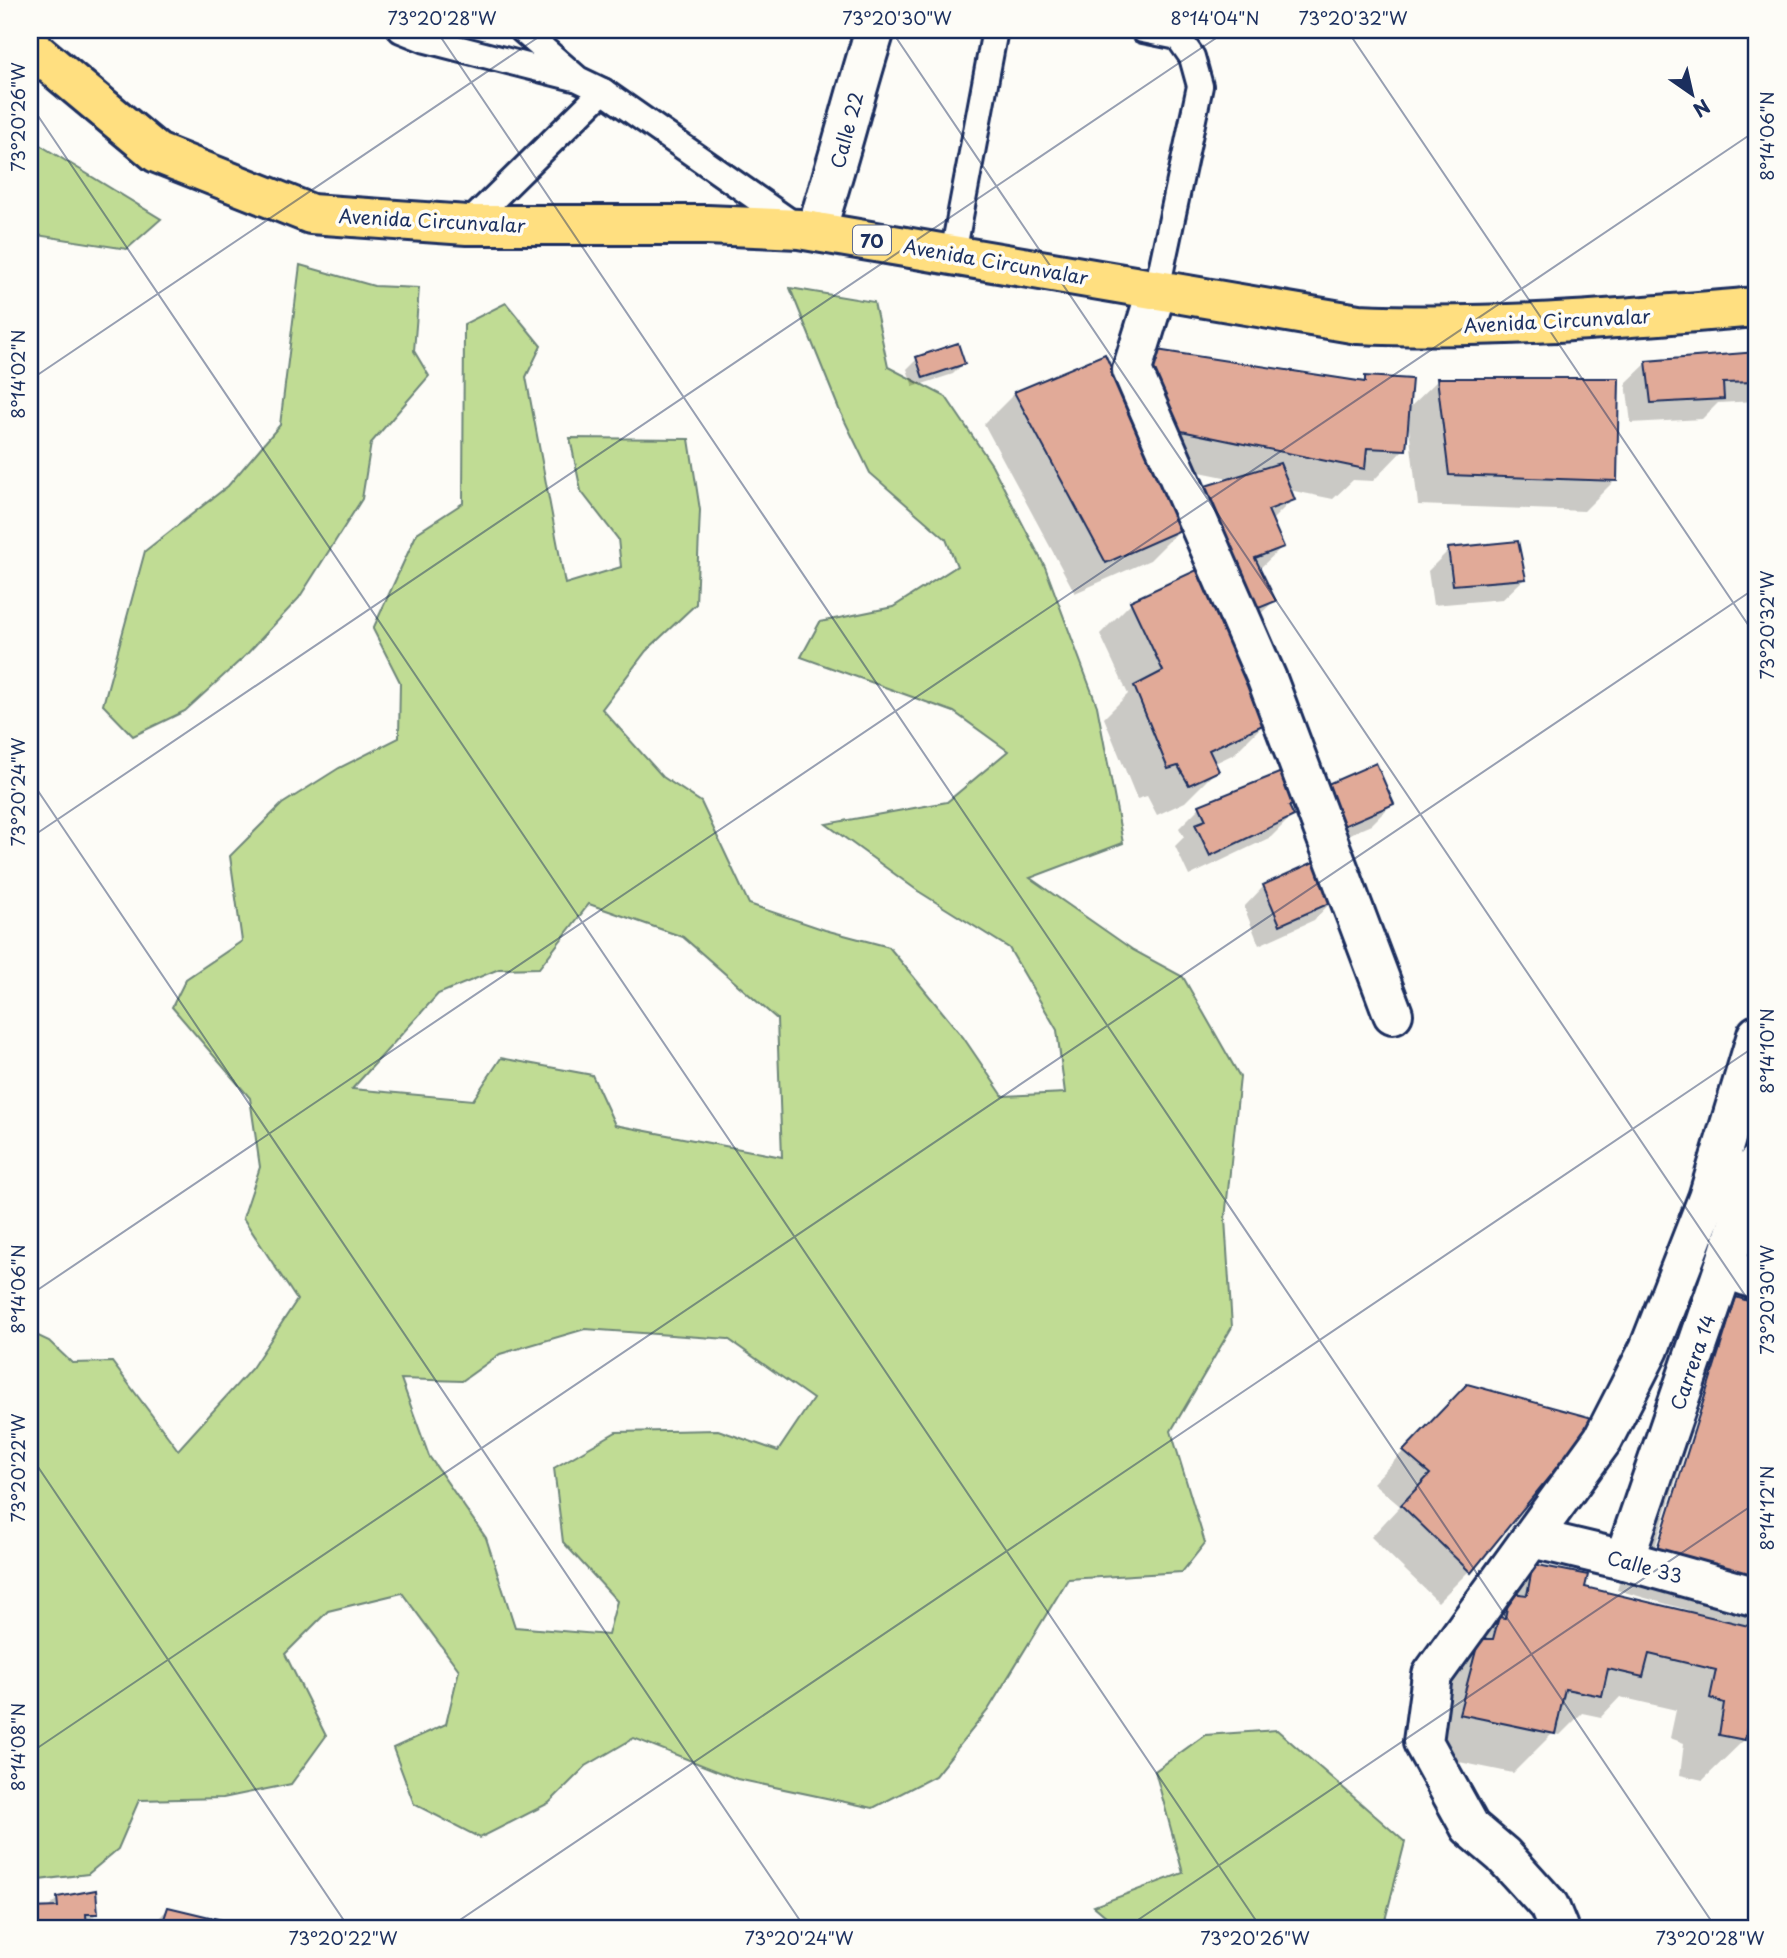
<svg xmlns="http://www.w3.org/2000/svg" width="1787" height="1958" viewBox="0 0 1787 1958" font-family="'Playpen Sans',sans-serif">
<style>
.green{fill:#c0dc94;stroke:#6e8679;stroke-width:2;fill-rule:evenodd}
.shadow{fill:#0003;fill-rule:evenodd}
.building{fill:#e1aa98;stroke:#1b2f5e;stroke-width:2}
.lines{fill:none;stroke-linecap:round;stroke-linejoin:round}
.service-casing{stroke:#1b2f5e;stroke-width:30}
.minor-casing{stroke:#1b2f5e;stroke-width:44}
.primary-casing{stroke:#1b2f5e;stroke-width:44}
.service{stroke:#fdfcf7;stroke-width:24}
.minor{stroke:#fdfcf7;stroke-width:38}
.primary{stroke:#ffdf80;stroke-width:38}
.ticks{fill:none;stroke:#1b2f5e;stroke-width:2;stroke-opacity:0.45}
.labels{text-anchor:middle;dominant-baseline:central;stroke-width:7;stroke-linejoin:round;paint-order:stroke}
.shield{fill:#fdfcf7;stroke:#5f6c8c;stroke-width:2}
.shield-label{font-size:18px;font-weight:bold;fill:#1b2f5e}
.street-label{font-size:19px;fill:#1b2f5e;stroke:#fdfcf7}
.neatline{fill:none;stroke:#1b2f5e;stroke-width:2.5}
.ticks-label{font-size:18px;text-anchor:middle;fill:#1b2f5e}
</style>
<rect width="100%" height="100%" fill="#fdfcf7"/>
<filter id="ink" filterUnits="userSpaceOnUse"><feTurbulence type="fractalNoise" baseFrequency=".0143" numOctaves="2"/><feDisplacementMap in="SourceGraphic" scale="14" xChannelSelector="R" yChannelSelector="G"/><feConvolveMatrix kernelMatrix="1 2 1 2 8 2 1 2 1" color-interpolation-filters="sRGB"/></filter>
<g filter="url(#ink)">
<g class="green">
<path d="M30,139L161,219L127,249L30,234Z"/>
<path d="M300,265L374,286L419,288L414,351L429,376L371,443L362,499L299,598L245,656L185,711L133,736L103,705L145,551L228,486L280,425Z"/>
<path d="M790,288L874,302L888,367L946,397L992,465L1045,567L1097,706L1123,843L1030,878L1133,950L1183,977L1240,1077L1225,1219L1232,1327L1171,1431L1205,1543L1182,1572L1068,1579L988,1710L935,1776L873,1808L737,1779L634,1738L586,1766L549,1803L480,1838L414,1804L393,1748L446,1724L459,1670L402,1593L328,1611L285,1654L326,1736L291,1784L223,1798L139,1800L118,1849L88,1874L30,1881V1332L49,1341L72,1363L112,1362L178,1450L252,1368L297,1300L243,1218L260,1167L250,1098L172,1007L186,979L242,941L230,856L282,804L339,768L399,738L400,682L373,629L417,533L463,503L464,324L506,303L541,346L526,377L565,584L621,567L618,539L581,491L570,438L689,439L700,510L696,604L646,651L602,709L663,777L701,802L749,904L825,930L889,947L963,1037L1003,1096L1065,1093L1057,1030L1009,948L918,891L826,824L947,802L1008,751L954,712L801,657L820,622L893,607L957,566L946,539L870,473L839,409ZM589,904L683,937L777,1019L782,1157L615,1125L592,1075L501,1058L473,1100L352,1089L438,994L499,969L539,968ZM585,1329L728,1339L813,1399L778,1451L718,1430L616,1432L554,1468L563,1542L617,1601L608,1635L515,1627L486,1538L429,1456L401,1379L462,1381L500,1354Z"/>
<path d="M1277,1730L1405,1842L1383,1928H1120L1094,1906L1183,1873L1155,1771L1205,1735Z"/>
</g>
<g class="shadow">
<path d="M1757,354V412L1756,401L1718,403L1702,419L1631,423L1626,383L1647,363Z"/>
<path d="M917,359L963,364L953,374L913,387L907,369Z"/>
<path d="M1366,378L1407,410L1438,380L1615,480L1584,511L1418,505L1408,420L1404,449L1373,481L1353,480L1333,499L1289,490L1293,499L1272,520L1282,547L1259,569L1274,601L1253,621L1265,723L1234,754L1213,764L1216,771L1185,802L1157,815L1147,796L1137,799L1104,718L1128,694L1100,634L1131,603L1198,571L1234,479L1151,462L1181,529L1150,560L1075,593L984,424L1015,393L1361,383Z"/>
<path d="M1449,550L1524,579L1503,599L1433,605L1428,571Z"/>
<path d="M1295,803L1289,809L1292,816L1271,837L1189,876L1175,846L1184,837L1179,828L1200,807Z"/>
<path d="M1392,804L1371,825L1320,847L1303,809Z"/>
<path d="M1264,886L1334,899L1314,920L1259,945L1244,907Z"/>
<path d="M1757,1136V1729L1751,1727L1745,1733L1744,1740L1703,1780L1680,1775L1684,1743L1670,1738L1676,1710L1620,1697L1601,1717L1582,1713L1560,1735L1552,1734L1513,1773L1420,1754L1459,1660L1534,1566L1583,1589L1687,1613L1688,1610L1617,1590L1695,1339L1734,1301L1707,1291ZM1718,1345H1722L1656,1558L1652,1557Z"/>
<path d="M1436,1417L1593,1420L1469,1571L1438,1602L1371,1537L1400,1506L1373,1483Z"/>
<path d="M58,1898L96,1914L85,1925V1928H30V1910L47,1909Z"/>
<path d="M168,1909L245,1927L149,1928Z"/>
</g>
<g class="building">
<path d="M958,343L965,364L923,378L916,357Z"/>
<path d="M1150,349L1365,382V376L1412,379L1406,450L1367,448L1365,469L1167,428L1148,393Z"/>
<path d="M1757,352V382L1723,383L1724,399L1651,403L1646,361Z"/>
<path d="M1105,354L1183,529L1106,563L1014,392Z"/>
<path d="M1437,378H1619L1617,481L1449,475Z"/>
<path d="M1280,463L1295,500L1268,510L1284,547L1255,558L1276,601L1249,612L1199,488Z"/>
<path d="M1518,541L1526,579L1453,585L1448,548Z"/>
<path d="M1199,569L1267,723L1209,750L1219,771L1189,785L1178,766L1168,769L1134,686L1163,671L1130,601Z"/>
<path d="M1376,763L1394,804L1341,827L1323,786Z"/>
<path d="M1284,771L1297,804L1289,806L1294,816L1210,856L1195,824L1206,820L1199,805Z"/>
<path d="M1318,860L1337,900L1280,925L1263,885Z"/>
<path d="M1757,1217V1255L1746,1251Z"/>
<path d="M1736,1297L1757,1304V1579L1657,1549Z"/>
<path d="M1467,1384L1596,1419L1471,1573L1401,1505L1430,1474L1403,1451Z"/>
<path d="M1533,1564L1588,1575L1585,1587L1757,1628V1706L1751,1704L1745,1740L1719,1735L1724,1703L1710,1698L1716,1670L1649,1654L1643,1677L1608,1669L1602,1696L1565,1689L1555,1734L1459,1714L1479,1639H1493L1499,1617L1505,1618L1510,1593L1527,1595Z"/>
<path d="M96,1890L98,1914H86L87,1928H30V1908L58,1907L57,1897Z"/>
<path d="M168,1907L247,1926L246,1928H161Z"/>
</g>
<g class="lines">
<g class="service-casing">
<g id="service">
<path d="M401,30L426,40L574,78"/>
<path d="M522,30L578,79L603,91L799,228"/>
<path d="M1143,30L1178,37L1192,57L1200,86L1157,289"/>
<path d="M467,225L603,91"/>
<path d="M953,254L995,30"/>
</g>
</g>
<g class="minor-casing">
<g id="minor">
<path d="M816,230C838,164 854,96 875,30"/>
<path d="M1157,289L1132,370L1267,679L1393,1014"/>
<path d="M1724,1268L1757,1280"/>
<path d="M1532,1538L1624,1560L1757,1597"/>
<path d="M1624,1560L1724,1268L1757,1164"/>
<path d="M1558,1928L1549,1906L1503,1855L1470,1827L1423,1742L1432,1675L1603,1439L1649,1349L1708,1198L1757,1035"/>
</g>
</g>
<g class="primary-casing">
<path id="primary" d="M30,47L157,153L311,214L467,225H707L799,229L1358,324C1492,330 1625,318 1757,307"/>
</g>
<use href="#service" class="service"/>
<use href="#minor" class="minor"/>
<use href="#primary" class="primary"/>
</g>
</g>
<path class="ticks" d="M436,30L1716,1928M891,30L1757,1313M1347,30L1757,638M30,104L1261,1928M30,380L549,30M30,779L805,1928M30,838L1228,30M30,1295L1757,130M30,1455L349,1928M30,1753L1757,587M448,1928L1757,1045M1126,1928L1757,1502"/>
<g class="labels">
<rect class="shield" x="853" y="225.5" width="38" height="29" rx="5"/>
<g class="shield-label">
<text x="872" y="240">70</text>
</g>
<g class="street-label">
<text transform="translate(846 130) rotate(-75)">Calle 22</text>
<text transform="translate(432 220) rotate(3)">Avenida Circunvalar</text>
<text transform="translate(996 261) rotate(10)">Avenida Circunvalar</text>
<text transform="translate(1557 320) rotate(-3)">Avenida Circunvalar</text>
<text transform="translate(1692 1362) rotate(-71)">Carrera 14</text>
<text transform="translate(1645 1566) rotate(15)">Calle 33</text>
</g>
</g>
<rect width="1787" height="1958" fill="none" stroke="#fdfcf7" stroke-width="77"/>
<g transform="translate(1692 94) rotate(146)" stroke="#fdfcf7" stroke-width="5" paint-order="stroke">
<path d="M0-5L12 26L0 18L-12 26Z" fill="#1b2f5e"/>
<text y="-10" font-size="19" font-weight="bold" text-anchor="middle" fill="#1b2f5e">N</text>
</g>
<rect x="38" y="38" width="1710" height="1882" class="neatline"/>
<g class="ticks-label">
<text x="442" y="25">73°20'28"W</text>
<text x="897" y="25">73°20'30"W</text>
<text x="1215" y="25">8°14'04"N</text>
<text x="1353" y="25">73°20'32"W</text>
<text transform="translate(19 117) rotate(-90)" y="6">73°20'26"W</text>
<text transform="translate(1768 136) rotate(-90)" y="6">8°14'06"N</text>
<text transform="translate(19 374) rotate(-90)" y="6">8°14'02"N</text>
<text transform="translate(1768 625) rotate(-90)" y="6">73°20'32"W</text>
<text transform="translate(19 792) rotate(-90)" y="6">73°20'24"W</text>
<text transform="translate(1768 1051) rotate(-90)" y="6">8°14'10"N</text>
<text transform="translate(19 1289) rotate(-90)" y="6">8°14'06"N</text>
<text transform="translate(1768 1300) rotate(-90)" y="6">73°20'30"W</text>
<text transform="translate(19 1468) rotate(-90)" y="6">73°20'22"W</text>
<text transform="translate(1768 1508) rotate(-90)" y="6">8°14'12"N</text>
<text transform="translate(19 1747) rotate(-90)" y="6">8°14'08"N</text>
<text x="343" y="1945">73°20'22"W</text>
<text x="799" y="1945">73°20'24"W</text>
<text x="1255" y="1945">73°20'26"W</text>
<text x="1710" y="1945">73°20'28"W</text>
</g>
</svg>
